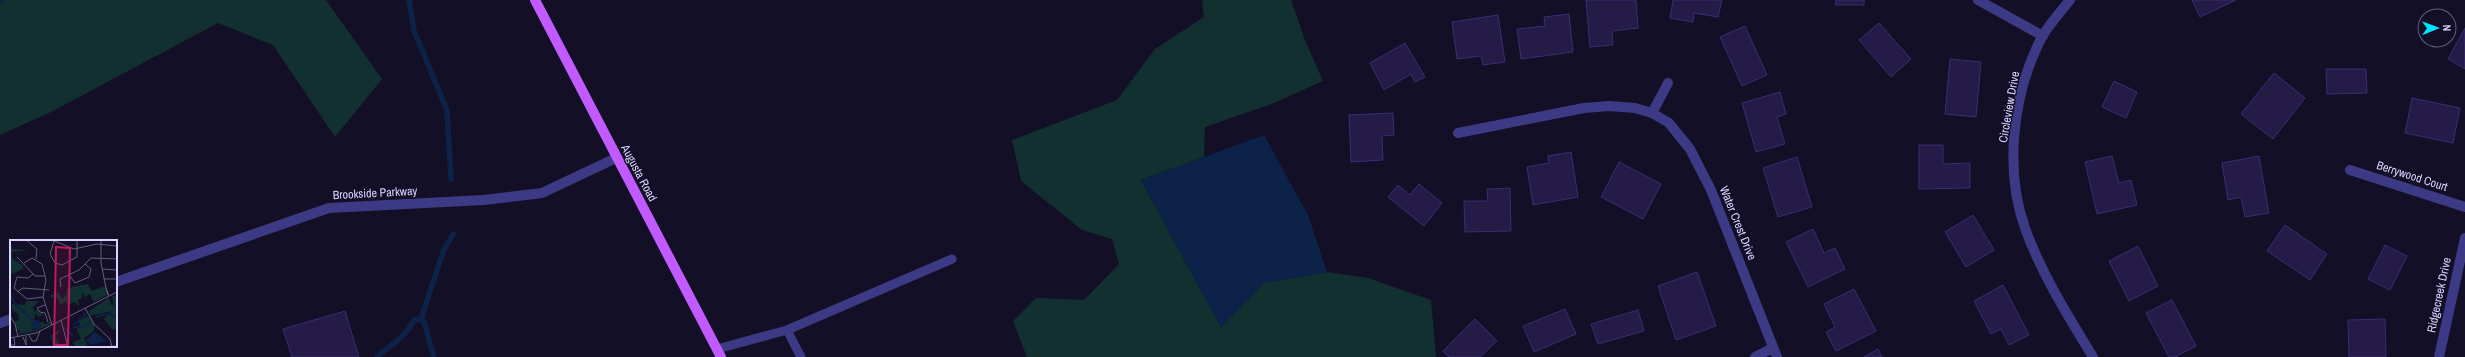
<svg xmlns="http://www.w3.org/2000/svg" width="2465" height="357" viewBox="0 0 2465 357" font-family="'Archivo Narrow',sans-serif">
<style>
.green{fill:#12302f}
.water{fill:#0c2248}
.lines{fill:none;stroke-linecap:round;stroke-linejoin:round}
.stream{stroke:#0c2248;stroke-width:5.5}
.building{fill:#241b47;stroke:#3b2d73}
.service{stroke:#3d3a85;stroke-width:9}
.minor{stroke:#3d3a85;stroke-width:10}
.primary{stroke:#c25bff;stroke-width:10}
.labels{text-anchor:middle;dominant-baseline:central;stroke-width:3;stroke-linejoin:round;paint-order:stroke}
.street-label{font-size:12px;fill:#d9d4ff;stroke:#130f26}
.inset-river{fill:none;stroke:#0c2248;stroke-width:2}
.inset-road{fill:none;stroke:#625e7d;stroke-width:1}
.view{fill:#c2185b;fill-opacity:0.15;stroke:#c2185b;stroke-width:2}
.inset-edge{fill:none;stroke:#d9d4ff;stroke-width:2}
</style>
<rect width="100%" height="100%" fill="#130f26"/>
<g class="green">
<path d="M0,0H326L382,79L335,137L273,45L218,23L53,111L0,135Z"/>
<path d="M1202,0H1291L1305,40L1323,81L1274,103L1205,127L1204,157L1141,180L1221,327L1264,283L1327,272L1368,278L1431,300L1436,357H1027L1013,321L1036,298L1084,300L1119,264L1112,239L1082,230L1021,181L1012,140L1117,100L1155,49L1204,17Z"/>
</g>
<path class="water" d="M1264,135L1308,215L1327,272L1264,283L1221,327L1141,180Z"/>
<g class="lines">
<g class="stream">
<path d="M0,0H1"/>
<path d="M409,0L414,31L447,110L451,179"/>
<path d="M421,319L443,252L453,234"/>
<path d="M421,319L424,322L434,357"/>
<path d="M377,357C390,345 406,337 414,320L421,319"/>
</g>
</g>
<g class="building">
<path d="M1586,0H1636L1638,28L1612,31L1613,45L1590,47Z"/>
<path d="M1673,0H1722L1718,17L1694,13L1693,22L1670,18Z"/>
<path d="M1836,0H1864V5H1835Z"/>
<path d="M2192,0H2236L2200,17Z"/>
<path d="M1569,14L1573,52L1521,59L1517,29L1545,26L1544,17Z"/>
<path d="M1498,15L1505,62L1483,65L1481,56L1457,59L1452,22Z"/>
<path d="M1879,23L1911,59L1891,77L1859,40Z"/>
<path d="M1745,26L1767,75L1742,86L1720,37Z"/>
<path d="M2465,28V69L2448,59Z"/>
<path d="M1405,43L1425,77L1415,82L1411,74L1384,90L1370,63Z"/>
<path d="M1950,59L1981,62L1976,117L1945,114Z"/>
<path d="M2326,69H2366L2367,93L2327,94Z"/>
<path d="M2274,73L2305,98L2273,139L2241,114Z"/>
<path d="M2114,81L2137,92L2126,118L2102,107Z"/>
<path d="M1780,92L1786,114L1777,117L1785,144L1756,152L1742,103Z"/>
<path d="M2412,98L2460,108L2453,143L2405,133Z"/>
<path d="M1393,113L1394,135L1382,136L1383,160L1351,162L1349,115Z"/>
<path d="M1919,145H1943V164L1970,163V188L1919,189Z"/>
<path d="M1571,152L1578,197L1533,205L1527,167L1549,163L1548,156Z"/>
<path d="M2112,156L2119,183L2131,180L2137,205L2097,214L2085,162Z"/>
<path d="M2259,156L2269,213L2245,217L2241,197L2228,200L2222,163Z"/>
<path d="M1797,157L1812,207L1778,217L1763,168Z"/>
<path d="M1619,162L1661,184L1643,219L1601,197Z"/>
<path d="M1419,184L1442,203L1424,226L1388,197L1398,185L1410,195Z"/>
<path d="M1510,188L1511,231L1465,232L1464,201H1488L1487,189Z"/>
<path d="M1973,215L1994,250L1966,267L1945,232Z"/>
<path d="M2285,225L2327,254L2310,280L2267,251Z"/>
<path d="M1813,229L1824,253L1835,248L1845,269L1808,287L1786,242Z"/>
<path d="M2385,245L2407,256L2390,290L2368,279Z"/>
<path d="M2138,246L2158,286L2129,301L2109,261Z"/>
<path d="M1697,272L1716,326L1676,340L1658,286Z"/>
<path d="M2003,285L2029,335L2009,345L2001,329L1991,334L1974,301Z"/>
<path d="M1854,289L1876,331L1836,351L1826,332L1835,327L1824,304Z"/>
<path d="M2172,300L2196,346L2175,357H2169L2146,313Z"/>
<path d="M1565,309L1576,334L1534,352L1523,326Z"/>
<path d="M1638,310L1644,331L1598,344L1591,324Z"/>
<path d="M345,311L359,357H292L283,329Z"/>
<path d="M1475,319L1497,341L1480,357H1449L1443,351Z"/>
<path d="M2385,319L2386,357H2349L2348,320Z"/>
<path d="M1878,349L1882,357H1864Z"/>
</g>
<g class="lines">
<g class="service">
<path d="M787,330L952,259"/>
<path d="M717,349L787,330L801,357"/>
</g>
<g class="minor">
<path d="M1978,0L2043,36"/>
<path d="M2070,0C2058,15 2044,30 2037,47C2012,101 2005,172 2025,228C2041,273 2068,316 2093,357"/>
<path d="M1652,113L1668,83"/>
<path d="M1458,133L1584,108L1609,106L1635,108L1652,113L1669,123L1690,149L1711,190L1777,357"/>
<path d="M2350,170L2465,207"/>
<path d="M116,282L329,208L484,200L542,193L616,158"/>
<path d="M0,323L11,319"/>
<path d="M1755,357L1773,348"/>
<path d="M2439,357L2465,238"/>
</g>
<path class="primary" d="M535,0L721,357"/>
</g>
<g class="labels">
<g class="street-label">
<text transform="translate(2009 107) rotate(-80)">Circleview Drive</text>
<text transform="translate(639 173) rotate(62)">Augusta Road</text>
<text transform="translate(2412 176) rotate(18)">Berrywood Court</text>
<text transform="translate(375 193) rotate(-3)">Brookside Parkway</text>
<text transform="translate(1738 223) rotate(68)">Water Crest Drive</text>
<text transform="translate(2439 295) rotate(-78)">Ridgecreek Drive</text>
</g>
</g>
<g transform="translate(10 240)">
<rect width="107" height="107" fill="#130f26"/>
<path d="M0,0L2,9L20,10L2,12V18L13,26V29L0,35ZM78,44L82,51L95,46L97,55L84,62L80,54L75,57L72,52V58L68,60L69,67L65,62L58,65L55,61L51,65L46,57L41,58V55L48,52L52,59L56,55L57,48ZM107,55V89L103,90L94,79L102,71L80,76L79,71L99,58L101,65H104L102,57ZM16,61H29L23,68L24,72L27,70L34,74L28,77L27,74L25,75L22,91L30,88L29,83L33,81L34,84L40,82L41,84L26,91L9,94L10,90H7L4,82L9,80L8,74L2,70V64L15,65ZM79,76L85,85L84,91L74,98L78,107H65L63,102L71,99L66,87L70,85L68,81ZM48,90L50,91L45,96L51,107H44L40,97Z" fill="#12302f"/>
<path d="M21 85a5 5 0 1 1 10 0a5 5 0 1 1-10 0ZM85,92L92,97L97,101L81,105L75,101Z" fill="#0c2248"/>
<path class="inset-river" d="M0,55L6,65L23,80M86,77L98,74L107,77M63,85L76,75L74,72M54,87L63,96M64,87H75L81,81M41,95L45,107"/>
<path class="inset-road" d="M16,0L27,9L26,19M42,0L64,9L87,4L107,6M91,0V23L96,48M44,1L40,14L45,23L52,25L67,17V0M7,17L25,36H35M14,23L22,18L32,24L36,40L33,57L42,85M92,29L107,30M23,34L18,38L7,37L4,48L17,59L33,57M59,35L65,43L79,37L81,29L75,24M94,39H107M51,47L50,39L69,30L81,18L107,19M7,52L13,48L39,50M98,55L96,48L99,56M35,65L27,68L30,72L35,73L38,82M75,68L84,84L100,99L102,107M0,76L5,84L8,97M51,80L58,107M19,95L22,101H26L30,91M13,97L16,105V96M0,98L26,93L107,52M0,105H5L4,98M87,107L107,106"/>
<path class="view" d="M46,7L60,8L58,105H44Z"/>
<rect width="107" height="107" class="inset-edge"/>
</g>
<g transform="translate(2437 28) rotate(89)"><circle r="19" fill="#130f26" stroke="#625e7d"/>
<path d="M0-3L7 15L0 10L-7 15Z" fill="#00e5ff"/>
<text y="-6" font-size="11" font-weight="bold" text-anchor="middle" fill="#d9d4ff">N</text>
</g>
</svg>
